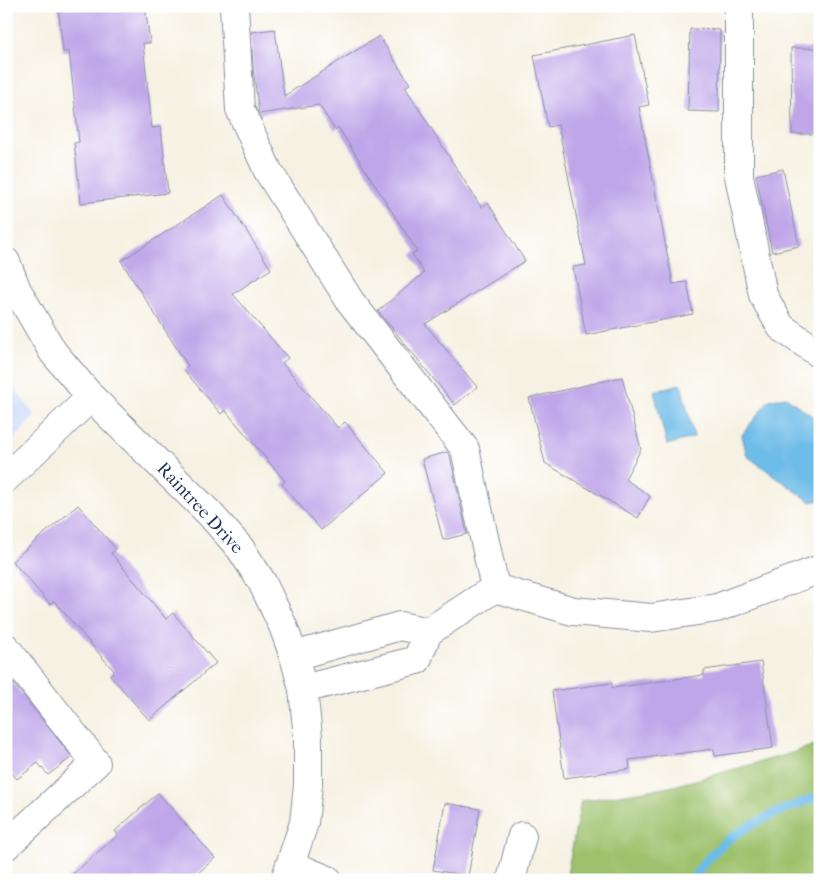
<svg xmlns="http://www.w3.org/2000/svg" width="826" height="886" viewBox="0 0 826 886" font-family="'IM FELL French Canon',serif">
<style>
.built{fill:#cedafa}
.green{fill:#9dc16c;stroke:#5c7865}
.water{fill:#6ebce8;stroke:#4476a3}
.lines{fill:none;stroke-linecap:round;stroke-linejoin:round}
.stream{stroke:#6ebce8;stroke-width:9}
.building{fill:#bfa6e9}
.minor-casing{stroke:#8890a0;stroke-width:30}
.minor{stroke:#fff;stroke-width:28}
.labels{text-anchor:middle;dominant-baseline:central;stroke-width:4;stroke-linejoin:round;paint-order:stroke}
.street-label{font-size:18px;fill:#1b2f5e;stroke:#fff}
</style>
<rect width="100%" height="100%" fill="#fff"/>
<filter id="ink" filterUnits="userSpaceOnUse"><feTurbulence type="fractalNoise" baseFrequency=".02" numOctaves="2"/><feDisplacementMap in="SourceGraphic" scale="10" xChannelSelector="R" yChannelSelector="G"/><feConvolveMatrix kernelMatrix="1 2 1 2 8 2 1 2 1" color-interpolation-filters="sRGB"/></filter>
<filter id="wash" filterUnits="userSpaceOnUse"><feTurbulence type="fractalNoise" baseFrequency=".0096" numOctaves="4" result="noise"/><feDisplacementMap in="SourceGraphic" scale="20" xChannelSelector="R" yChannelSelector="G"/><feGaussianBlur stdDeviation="1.12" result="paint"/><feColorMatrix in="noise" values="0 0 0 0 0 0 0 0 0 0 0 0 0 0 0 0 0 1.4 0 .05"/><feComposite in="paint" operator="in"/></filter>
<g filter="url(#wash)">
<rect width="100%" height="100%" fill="#f6f1e2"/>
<path class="built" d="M6,376L35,416L6,448Z"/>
<path class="green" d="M820,743V880H566L581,801L670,787L789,754Z"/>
<g class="water">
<path d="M681,384L694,437L667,445L654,391Z"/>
<path d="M786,397L820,422V500L811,502L747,456L742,435L769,400Z"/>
</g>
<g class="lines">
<path class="stream" d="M692,880C721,832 770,814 820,796"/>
</g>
<g id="blocks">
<g class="building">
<path d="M58,6H145L150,43H143L152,128L161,127L168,193L81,203L74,143L79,142L69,51L63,52Z"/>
<path d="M275,29L284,96L379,36L410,84L405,87L481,207L488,203L525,261L425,324L477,387L455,405L378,311L424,273L412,254L417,251L338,127L335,130L319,105L259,114L253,68L251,32Z"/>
<path d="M690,29L720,30L719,112L688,111Z"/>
<path d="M635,35L649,105L639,107L673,284L687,282L693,314L586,335L573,267L586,265L558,125L548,127L534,55Z"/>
<path d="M791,48H820V134H792Z"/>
<path d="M783,169L799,246L772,252L756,175Z"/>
<path d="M223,195L271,269L233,294L288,358L282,363L338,428L345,422L388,473L321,530L282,484L285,481L225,410L221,414L184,370L188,366L121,261Z"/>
<path d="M622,377L641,449L625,479L650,496L638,518L545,463L529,398Z"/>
<path d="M447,452L450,456L467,534L443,540L422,459Z"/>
<path d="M78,505L116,549L111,553L166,619L173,613L216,663L149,720L110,675L114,671L54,601L50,604L12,561Z"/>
<path d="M761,662L773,748L715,756L714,749L629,760L630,769L564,778L552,691L612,683V688L704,675V670Z"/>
<path d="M6,674L72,757L48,775L38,763L17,779L6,766Z"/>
<path d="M158,793L215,858L190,880H66L118,835L115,831Z"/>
<path d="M445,803L480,809L468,876L433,870Z"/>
</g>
</g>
</g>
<g filter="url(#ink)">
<use href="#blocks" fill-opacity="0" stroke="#8890a0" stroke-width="1"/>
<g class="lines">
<g class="minor-casing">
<g id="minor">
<path d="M234,6L240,109L268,171L350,301L465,449L495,588"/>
<path d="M739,6V176L763,295L781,327L820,354"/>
<path d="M6,262L17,290L53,352L91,397L209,513L240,548L262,582L283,626L294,656L303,689L308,737V785L304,823L285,880"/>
<path d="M6,478L91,397"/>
<path d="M428,632L495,588L573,611L651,618L717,608L820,569"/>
<path d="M6,648L96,763L6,846"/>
<path d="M294,656L400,626L428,632L417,660L303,689"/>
<path d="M291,865L328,880"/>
<path d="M511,880L522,836"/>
</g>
</g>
<use href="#minor" class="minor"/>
</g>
</g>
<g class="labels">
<g class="street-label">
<text transform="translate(200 508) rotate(47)">Raintree Drive</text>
</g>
</g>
<rect width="826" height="886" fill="none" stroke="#fff" stroke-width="25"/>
</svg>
